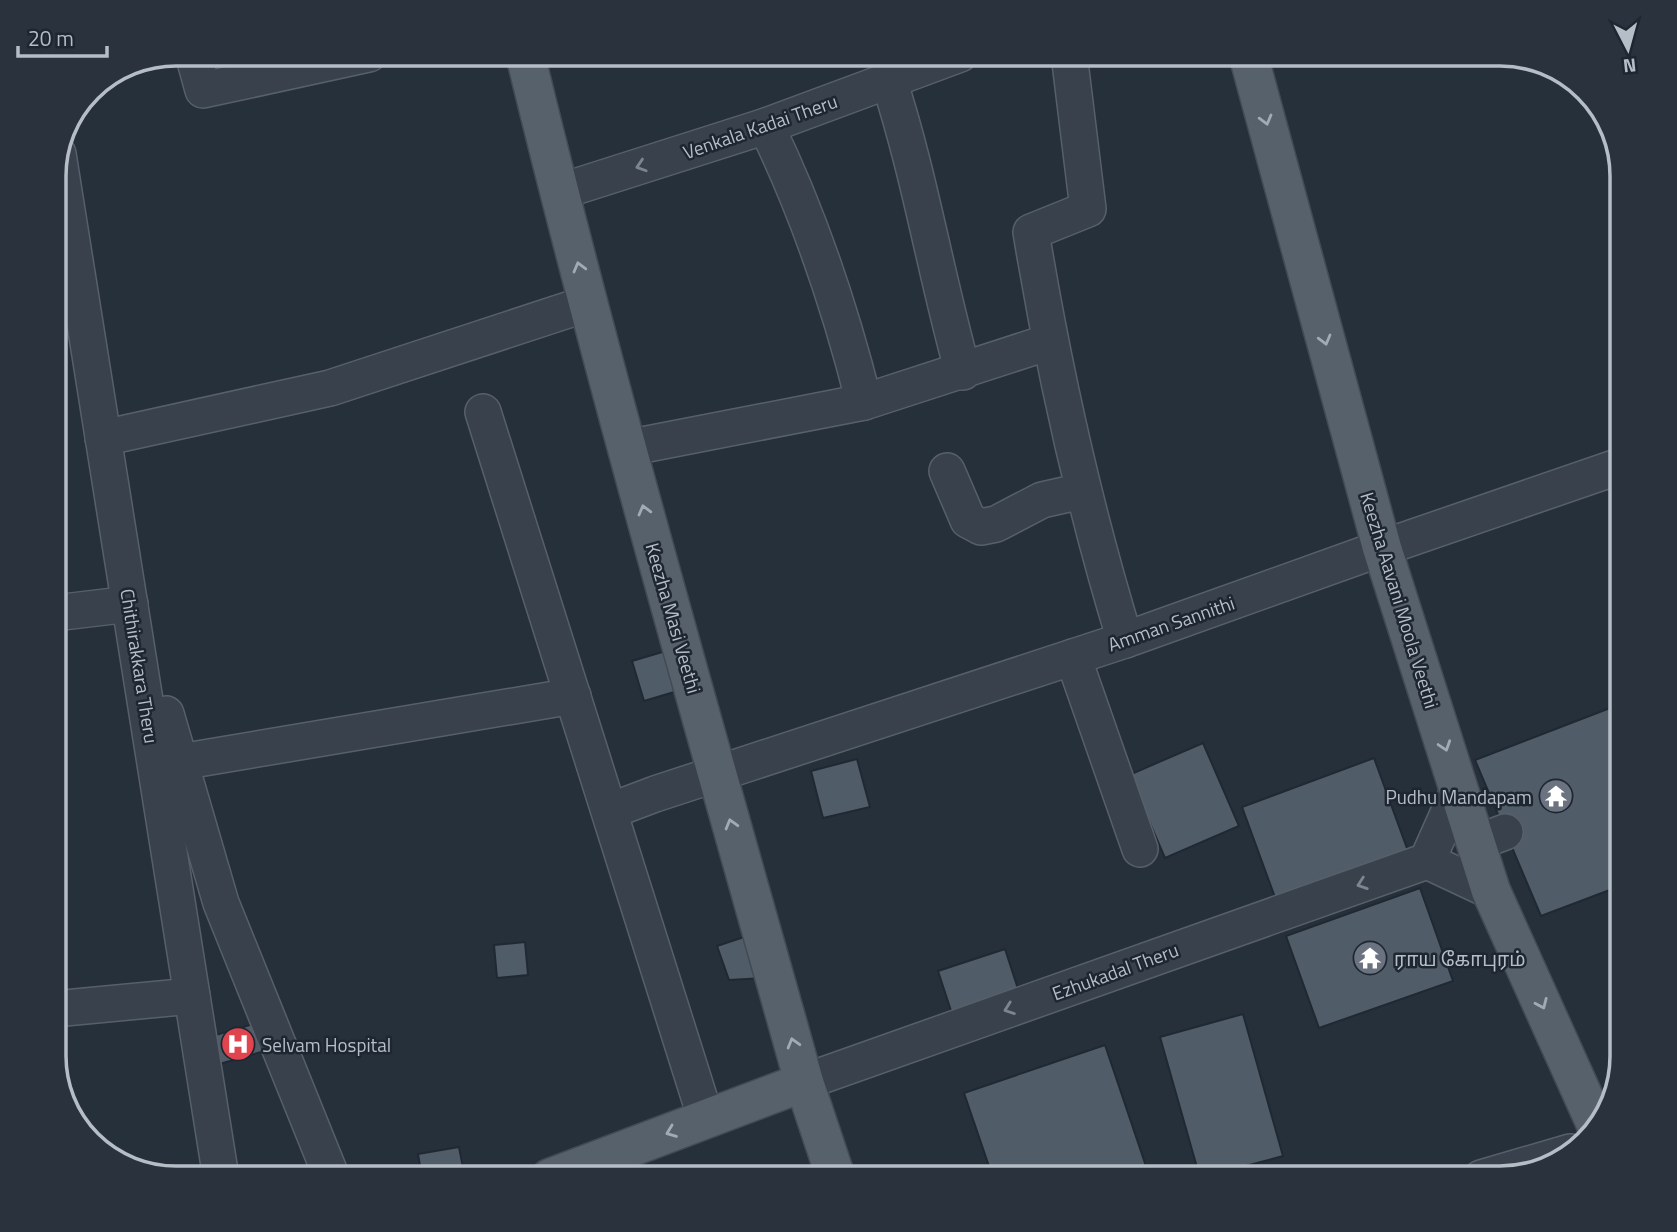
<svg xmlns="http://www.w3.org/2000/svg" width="1677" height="1232" viewBox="0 0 1677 1232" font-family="'Titillium Web','Noto Sans Tamil',sans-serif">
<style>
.building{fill:#515c69;stroke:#202933;stroke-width:2}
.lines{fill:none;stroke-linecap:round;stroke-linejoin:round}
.minor-casing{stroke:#57606a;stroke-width:38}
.major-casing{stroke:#424b55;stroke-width:41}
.minor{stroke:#39424c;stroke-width:35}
.major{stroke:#57616c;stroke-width:38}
.oneway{stroke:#a2abb5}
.oneway2{stroke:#7d8690}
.labels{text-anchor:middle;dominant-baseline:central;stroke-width:5;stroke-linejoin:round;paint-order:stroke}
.street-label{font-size:19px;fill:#b5bdc7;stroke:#1e2731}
.poi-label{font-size:19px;fill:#b5bdc7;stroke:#1e2731;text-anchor:start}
.rim{fill:none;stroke:#b5bdc7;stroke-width:3.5}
</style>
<rect width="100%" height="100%" fill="#25303b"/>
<g class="building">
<path d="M55,272H59L65,326L55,327Z"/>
<path d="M669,650L681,690L644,701L632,661Z"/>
<path d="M1623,703V885L1541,916L1475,760Z"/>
<path d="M1203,743L1239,826L1165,858L1129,775Z"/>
<path d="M1374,758L1408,851L1276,900L1242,807Z"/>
<path d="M857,759L870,807L823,818L811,771Z"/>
<path d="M1420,888L1453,981L1319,1028L1286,936Z"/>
<path d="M750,935L766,978L729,980L717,946Z"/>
<path d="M525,942L528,975L497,978L494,945Z"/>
<path d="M1005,949L1020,995L953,1017L938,971Z"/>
<path d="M1243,1014L1283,1156L1200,1178L1160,1037Z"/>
<path d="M260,1022L268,1050L216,1065L209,1037Z"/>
<path d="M1105,1045L1150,1178H993L964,1093Z"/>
<path d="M459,1147L465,1178H422L418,1154Z"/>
<path d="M966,1171L968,1178H943Z"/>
</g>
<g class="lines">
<g class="minor-casing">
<g id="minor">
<path d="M193,54L203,90L369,54"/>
<path d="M1069,54L1088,209L1031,232C1054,371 1084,506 1125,640"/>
<path d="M889,81C920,176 936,276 963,372"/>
<path d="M766,126C809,214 840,307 864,402"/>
<path d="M58,154L221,1178"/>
<path d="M559,192L766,126L960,54"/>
<path d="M483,412L706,1119"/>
<path d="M103,438L330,388L589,303"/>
<path d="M627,448L864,402L1049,342"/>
<path d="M947,471L968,520L981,527L996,524L1042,500L1082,491"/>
<path d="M55,613L130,604"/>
<path d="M1073,657L1140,849"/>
<path d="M166,714L221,903L332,1178"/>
<path d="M180,762L573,696"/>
<path d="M1459,789L1427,861L1491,891"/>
<path d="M610,811L655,794L1125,640L1382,548L1623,465"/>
<path d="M1476,843L1505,832"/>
<path d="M54,1009L192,996"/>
<path d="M804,1082L1427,861"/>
<path d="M1481,1178L1570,1152"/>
</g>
</g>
<g class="major-casing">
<g id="major">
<path d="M525,54C609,399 708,740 804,1082L836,1178"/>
<path d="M1248,54L1382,548L1491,891L1598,1129"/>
<path d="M550,1178L804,1082"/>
</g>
</g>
<use href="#minor" class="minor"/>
<use href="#major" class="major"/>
</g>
<defs><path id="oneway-chevron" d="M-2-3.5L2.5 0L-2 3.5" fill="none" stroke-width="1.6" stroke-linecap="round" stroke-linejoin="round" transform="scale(1.75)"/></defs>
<g class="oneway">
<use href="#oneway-chevron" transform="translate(1266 120) rotate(75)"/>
<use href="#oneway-chevron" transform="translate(579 267) rotate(-105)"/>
<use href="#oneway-chevron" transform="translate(1325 340) rotate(75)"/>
<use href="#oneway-chevron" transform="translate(644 510) rotate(-105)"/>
<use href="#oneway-chevron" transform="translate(1445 746) rotate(72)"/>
<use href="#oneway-chevron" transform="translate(731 824) rotate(-106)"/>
<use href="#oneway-chevron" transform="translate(1542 1004) rotate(66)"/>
<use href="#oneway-chevron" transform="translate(793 1043) rotate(-106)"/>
<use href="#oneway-chevron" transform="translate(671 1132) rotate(159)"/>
</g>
<g class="oneway2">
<use href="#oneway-chevron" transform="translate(641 166) rotate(162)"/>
<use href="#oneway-chevron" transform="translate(1362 884) rotate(161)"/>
<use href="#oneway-chevron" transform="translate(1009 1009) rotate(160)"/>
</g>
<defs>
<g id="temple-disc" transform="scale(1.75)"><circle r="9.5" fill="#6b7280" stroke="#1e2731"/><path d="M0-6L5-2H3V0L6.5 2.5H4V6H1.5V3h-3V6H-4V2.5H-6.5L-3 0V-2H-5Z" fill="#fff"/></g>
<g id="hospital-disc" transform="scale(1.75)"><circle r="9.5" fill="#e0444e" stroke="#1e2731"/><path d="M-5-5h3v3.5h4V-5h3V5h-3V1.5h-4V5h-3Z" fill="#fff"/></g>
</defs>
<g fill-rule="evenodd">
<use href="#temple-disc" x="1556" y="796"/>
<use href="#temple-disc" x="1370" y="958"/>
<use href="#hospital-disc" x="238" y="1044"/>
</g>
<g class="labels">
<g class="street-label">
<text transform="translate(760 126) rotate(-19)">Venkala Kadai Theru</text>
<text transform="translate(1400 600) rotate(73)">Keezha Aavani Moola Veethi</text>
<text transform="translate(674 618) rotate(74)">Keezha Masi Veethi</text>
<text transform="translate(1171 623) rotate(-19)">Amman Sannithi</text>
<text transform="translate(140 666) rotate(81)">Chithirakkara Theru</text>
<text transform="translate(1115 971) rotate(-20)">Ezhukadal Theru</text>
</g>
<g class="poi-label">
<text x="1532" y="796" text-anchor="end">Pudhu Mandapam</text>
<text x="1394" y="958">ராய கோபுரம்</text>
<text x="262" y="1044">Selvam Hospital</text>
</g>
</g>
<path d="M0 0H1677V1232H0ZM176 66H1500A110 110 0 0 1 1610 176V1056A110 110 0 0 1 1500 1166H176A110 110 0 0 1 66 1056V176A110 110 0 0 1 176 66Z" fill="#2a333d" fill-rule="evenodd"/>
<path class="rim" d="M176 66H1500A110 110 0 0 1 1610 176V1056A110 110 0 0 1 1500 1166H176A110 110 0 0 1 66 1056V176A110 110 0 0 1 176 66Z"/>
<g transform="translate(1628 49) rotate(174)" stroke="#1e2731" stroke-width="5" paint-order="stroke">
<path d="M0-5L12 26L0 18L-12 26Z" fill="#b5bdc7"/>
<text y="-10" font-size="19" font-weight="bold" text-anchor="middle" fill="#b5bdc7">N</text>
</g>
<path d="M18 46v10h89v-10" fill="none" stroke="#b5bdc7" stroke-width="3.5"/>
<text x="28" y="46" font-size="21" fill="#b5bdc7" stroke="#1e2731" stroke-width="5" paint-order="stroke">20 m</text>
</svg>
